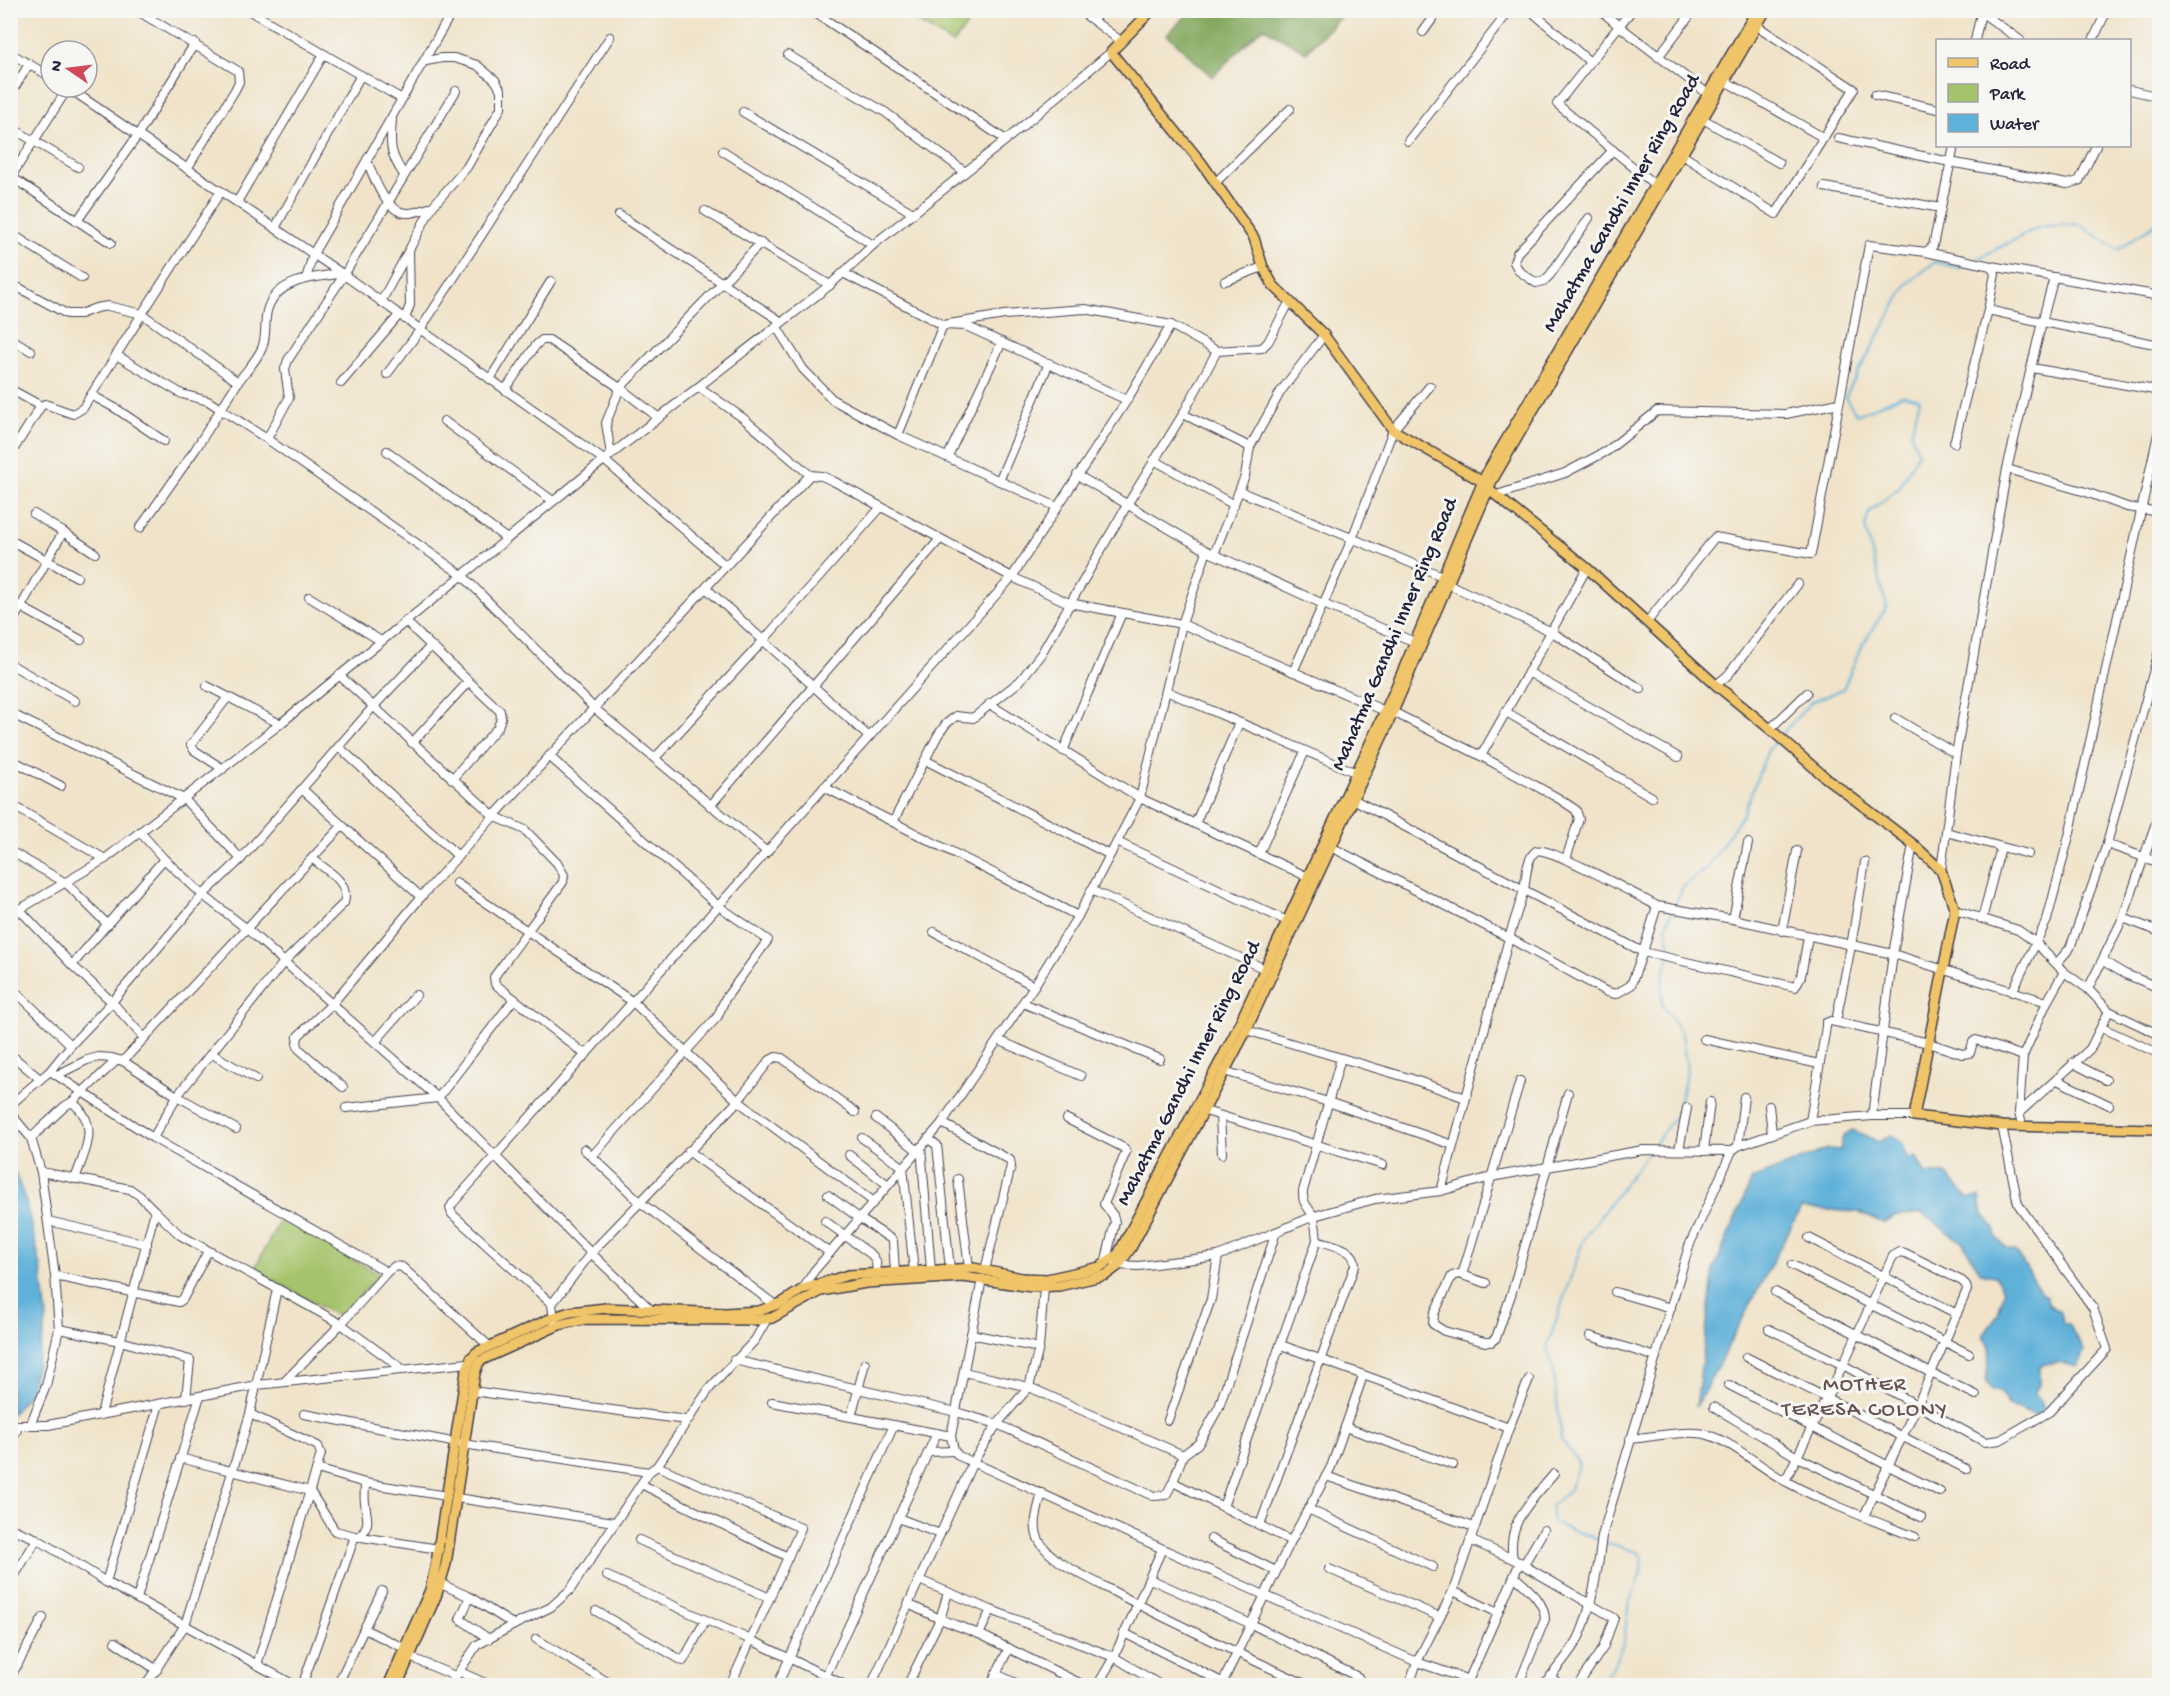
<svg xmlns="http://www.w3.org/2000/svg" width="2170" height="1696" viewBox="0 0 2170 1696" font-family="'Gochi Hand',sans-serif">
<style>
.green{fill:#a5c36b;stroke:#647253;stroke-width:1.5}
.forest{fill:#84a95f;stroke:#53664d;stroke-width:1.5}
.water{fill:#5eb1d9;stroke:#406a8a;stroke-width:1.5}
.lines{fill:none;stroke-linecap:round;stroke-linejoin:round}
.stream{stroke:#5eb1d9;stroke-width:2}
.minor-casing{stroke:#413f50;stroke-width:10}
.major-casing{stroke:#413f50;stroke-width:12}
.minor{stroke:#fff;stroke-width:8}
.major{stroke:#f0c469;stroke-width:9}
.labels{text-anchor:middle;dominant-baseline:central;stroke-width:6;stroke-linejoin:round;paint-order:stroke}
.street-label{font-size:21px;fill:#22223b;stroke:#f6f6f2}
.neighbourhood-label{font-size:22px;letter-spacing:1.5px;fill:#675351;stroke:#f6f6f2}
</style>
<rect width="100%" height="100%" fill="#f6f6f2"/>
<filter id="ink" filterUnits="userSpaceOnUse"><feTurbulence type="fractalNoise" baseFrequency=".0167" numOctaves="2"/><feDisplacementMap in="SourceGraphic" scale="12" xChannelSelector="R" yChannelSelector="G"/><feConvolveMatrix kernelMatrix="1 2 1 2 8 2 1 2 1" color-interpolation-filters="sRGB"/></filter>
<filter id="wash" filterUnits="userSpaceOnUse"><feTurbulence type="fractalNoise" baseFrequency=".008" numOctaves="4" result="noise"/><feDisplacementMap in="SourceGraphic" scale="24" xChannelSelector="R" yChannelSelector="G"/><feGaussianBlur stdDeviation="1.35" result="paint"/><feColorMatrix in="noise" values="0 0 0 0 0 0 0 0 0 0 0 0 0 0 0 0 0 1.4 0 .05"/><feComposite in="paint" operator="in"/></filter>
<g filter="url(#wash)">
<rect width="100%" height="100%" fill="#f0e3c9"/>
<g class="green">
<path d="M900,11H977L953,44Z"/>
<path d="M282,1216L380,1275L339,1317L254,1270Z"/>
</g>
<path class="forest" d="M1191,11V10L1346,11L1306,52L1263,27L1212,77L1167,34Z"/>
<g class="water">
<path d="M1852,1130L1879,1142L1891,1135L1902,1143L1909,1159L1916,1156L1926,1174H1946L1969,1199L1980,1197L1983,1215L1995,1228V1236L2007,1249L2016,1251L2041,1293L2047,1297L2048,1304L2061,1312L2063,1323L2068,1324L2084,1351L2077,1367L2058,1362L2040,1365V1385L2033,1393L2041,1400L2044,1411L2035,1416L2008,1405L2001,1393L1992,1390L1986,1382L1990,1347L1983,1336L1998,1314L2004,1291L1995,1276L1981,1273L1963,1243L1921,1213L1896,1216L1884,1223L1857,1212L1801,1208L1696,1407L1714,1269L1752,1179L1828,1149L1840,1150L1843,1136Z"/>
<path d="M10,1160L25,1199L41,1267L47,1318L36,1368L27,1396L11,1415Z"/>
</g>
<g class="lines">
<g class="stream">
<path d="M2153,85L2160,68"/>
<path d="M2158,112L2160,113"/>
<path d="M1979,258L2039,227L2079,224L2118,250L2155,224L2160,217"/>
<path d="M1781,735L1811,702L1843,689L1861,647L1887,607L1865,528L1869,512L1899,488L1918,453L1911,434L1920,399L1902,395L1857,415L1845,397L1907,284L1935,262L1960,268L1968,264"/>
<path d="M1652,1147L1676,1115L1687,1072L1682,1034L1662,1004V982L1670,950L1666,925L1683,887L1707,868L1743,814L1768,750L1778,739"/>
<path d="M1599,1540L1553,1523L1551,1506L1569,1491L1579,1464L1561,1439L1554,1373L1547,1347L1584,1238L1649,1151"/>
<path d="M1599,1686L1613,1666L1624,1642L1628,1607L1641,1572L1642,1557L1638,1552L1604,1542"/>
</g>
</g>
</g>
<g filter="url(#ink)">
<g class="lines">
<g class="minor-casing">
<g id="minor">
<path d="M136,10L238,71L239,82L235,90L187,169"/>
<path d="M248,10L324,54"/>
<path d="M811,10L1006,140"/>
<path d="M1079,10L1122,42"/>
<path d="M1530,10L1590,62"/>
<path d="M1600,10L1619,26L1632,10"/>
<path d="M1978,10L2020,40"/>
<path d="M10,14L13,10"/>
<path d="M1423,32L1439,10"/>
<path d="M1975,40L1981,13"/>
<path d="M2093,40L2107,10"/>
<path d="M10,53L51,77"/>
<path d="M788,55L885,112L965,172"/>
<path d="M1658,57L1694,10"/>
<path d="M1725,81L1824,138"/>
<path d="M67,87L344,275L604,460L726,566"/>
<path d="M2130,90L2160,97"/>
<path d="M10,95L29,64"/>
<path d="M1875,95L1938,109"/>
<path d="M743,112L913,213"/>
<path d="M392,119C390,145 389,153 404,175"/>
<path d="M1703,119L1779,163"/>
<path d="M10,127L78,167"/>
<path d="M1838,138L1950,162L2067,184L2079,181L2096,146"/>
<path d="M1408,141L1510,10"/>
<path d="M723,151L873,245"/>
<path d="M1682,155L1776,214L1854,89L1757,26"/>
<path d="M367,160C373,176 386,215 409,213C416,213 425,209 432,207"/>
<path d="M10,176L111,243"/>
<path d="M10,178L68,88"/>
<path d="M1215,183L1290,109"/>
<path d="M1655,185L1557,104L1619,26L1708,94"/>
<path d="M1824,187L1941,208"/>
<path d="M237,202L324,54L402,99"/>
<path d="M705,211L830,285"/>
<path d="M619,215L782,322"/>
<path d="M1589,218L1550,275L1544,281L1536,283L1519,271L1514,262L1517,253L1613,150"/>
<path d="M77,221L138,135L195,43"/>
<path d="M275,228L361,75"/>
<path d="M10,233L82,278"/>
<path d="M1926,252L1991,266L1995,274L1988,310L2042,322L2054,277"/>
<path d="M1991,266L2160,296"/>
<path d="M843,273L943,325L1004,315L1085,309L1171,325L1217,351L1262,348L1268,342L1290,301"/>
<path d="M306,279L313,254L453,10"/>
<path d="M1225,281L1263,267"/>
<path d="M10,283L67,314H80L96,308L108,306L142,314L221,191"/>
<path d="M381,302L432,207L467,167L501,108V90L495,80L477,65L454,58H442L426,61"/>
<path d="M405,319L410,305L409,252"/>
<path d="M776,326L803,369L833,400L898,435L1057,507"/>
<path d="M10,338L31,351"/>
<path d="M116,355L182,394L208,401L267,439L462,575L594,708L767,852"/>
<path d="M2032,368L2160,391"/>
<path d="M387,374L420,330L610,37"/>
<path d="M490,379L551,281"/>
<path d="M238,382C246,371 257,360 262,348C267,337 264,323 267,311C275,280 313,277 340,274"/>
<path d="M341,383L399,315"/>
<path d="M699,387L743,418L810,475"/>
<path d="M10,389L41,406"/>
<path d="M505,390L536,345L542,340H549L620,388L659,418"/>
<path d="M91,395L115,408L164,441"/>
<path d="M1183,414L1250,447"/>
<path d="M444,421L553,501"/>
<path d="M898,435L943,325L966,326L1127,400"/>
<path d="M267,439L289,398L285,369L288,360L344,275L456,91"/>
<path d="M1954,443L1988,310"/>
<path d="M387,451L507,539"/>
<path d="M10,455L41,406L45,404L73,414L83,408L142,314L238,382L195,450L140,528"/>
<path d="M611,455L606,423L620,388L761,243"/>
<path d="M948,456L1002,342"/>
<path d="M1154,460L1234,505"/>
<path d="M2007,469L2086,492L2127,507L2160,512"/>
<path d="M1077,475L1207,551"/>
<path d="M999,481L1049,363"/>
<path d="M1239,491L1442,576"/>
<path d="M1497,495L1565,473L1607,451L1657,411L1786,414L1839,403"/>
<path d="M63,532L95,553"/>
<path d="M10,540L77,577"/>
<path d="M1214,554L1245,476L1250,447L1281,391L1324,335"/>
<path d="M1448,584L1552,632L1641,689"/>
<path d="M706,588L869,737"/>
<path d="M309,597L381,641"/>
<path d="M10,601L81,640"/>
<path d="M405,621L500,711L501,718L498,727L452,779"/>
<path d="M1647,622L1715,537L1811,554L1869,245L1926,252L1933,246L1954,146"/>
<path d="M10,626L63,532L34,514"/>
<path d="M10,664L75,701"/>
<path d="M1293,672L1352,539L1393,430L1430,386"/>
<path d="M1528,672L1678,757"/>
<path d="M339,675L494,816L421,897L332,1004L298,1036L297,1043L299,1049L343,1087"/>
<path d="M1716,685L1728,675L1798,584"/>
<path d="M207,686L280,724"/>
<path d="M1166,691L1357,773"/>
<path d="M989,704L1140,798L1308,877"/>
<path d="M1393,712L1481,756L1587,568"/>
<path d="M1506,712L1652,797"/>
<path d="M10,713L184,799L241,859"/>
<path d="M1895,718L1956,754"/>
<path d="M1770,729L1807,693"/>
<path d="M412,743L468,682"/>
<path d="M339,747L458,856"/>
<path d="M1063,751L1122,613"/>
<path d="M549,756L717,905L768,940L725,999L718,1016L592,1156"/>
<path d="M1481,756L1558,798L1576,810L1579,819L1566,859"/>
<path d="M655,758L763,641L881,507"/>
<path d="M10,759L61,786"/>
<path d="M925,760L1110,855"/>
<path d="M223,769L194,750L191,745L228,697"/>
<path d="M824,787L1078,916"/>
<path d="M302,789L421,897"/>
<path d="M1353,799L1524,890L1509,938L1441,1191"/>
<path d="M10,804L105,859"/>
<path d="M710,806L940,539"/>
<path d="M893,822L938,735L946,724L956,716L973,718L1020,681L1041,654L1127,505L1183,414L1217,351"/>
<path d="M1195,824L1239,723"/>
<path d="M140,832L164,859L203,895L247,929L438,1098L591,1253L650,1309"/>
<path d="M1946,832L2028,854"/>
<path d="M1117,842L1287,921"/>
<path d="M2107,844L2160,863"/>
<path d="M1331,847L1509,938L1607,992L1616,994L1631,985L1643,952L1795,987L1801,976L1808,937"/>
<path d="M10,851L66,883L108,925"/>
<path d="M1259,854L1305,751"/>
<path d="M1941,870L1956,754L2007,469L2042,322L2160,345"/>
<path d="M456,883L633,1002L738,1101L874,1202"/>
<path d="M1091,890L1265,969"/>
<path d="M10,903L20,910L72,965L112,1002L71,1045"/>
<path d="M1657,906C1642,898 1545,844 1536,851C1526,858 1526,880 1524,890L1643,952L1657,906L1733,919L1893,954L2047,1002"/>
<path d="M1955,910L2018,930L2035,942L2064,972L2047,1002L2023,1056"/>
<path d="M10,915L105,859L280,724L604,460L830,285L873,245L1006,140L1111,52"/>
<path d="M2123,918L2160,932"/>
<path d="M1733,919L1748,843"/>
<path d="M1982,919L2001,847"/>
<path d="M1782,931L1797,851"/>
<path d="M934,932L1034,986"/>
<path d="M2103,961L2125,974L2160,988"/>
<path d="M2057,963L2070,948L2107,844L2160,647"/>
<path d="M72,965L164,859"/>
<path d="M2064,972L2088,989L2109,1011L2160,1035"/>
<path d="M10,986L71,1045L50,1071L153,1138L387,1272L341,1324L284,1382"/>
<path d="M2088,989L2123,918L2160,811"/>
<path d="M2012,992L2047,920L2070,832L2160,425"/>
<path d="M1023,1003L1160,1059"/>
<path d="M1836,1021L1851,946L1865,862"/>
<path d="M2102,1028L2160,1054"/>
<path d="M1246,1030L1409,1078L1466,1098"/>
<path d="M144,1038L112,1002L203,895L241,859L373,707L431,646"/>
<path d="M1704,1039L1819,1064"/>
<path d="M998,1040L1081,1076"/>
<path d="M375,1042L416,995"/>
<path d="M10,1054L40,1079"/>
<path d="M212,1054L256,1079"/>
<path d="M586,1055L495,984L494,977L563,882L564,875L557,863L525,830L494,816L810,475L822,476L833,481L1012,577L1069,603L1182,624L1385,711"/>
<path d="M123,1061L342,826"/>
<path d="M2073,1063L2106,1080"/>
<path d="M1224,1071L1328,1102L1453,1145"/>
<path d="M57,1075L87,1060L99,1057L112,1058L123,1061L177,1096L236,1129"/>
<path d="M2057,1080L2109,1105"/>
<path d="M72,1102L117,1060"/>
<path d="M10,1105L50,1071"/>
<path d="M1769,1106L1772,1133"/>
<path d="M346,1108L438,1098L514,999"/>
<path d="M1202,1110L1383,1165"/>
<path d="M10,1113L31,1138L41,1172L55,1276L59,1329L46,1386L30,1425"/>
<path d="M2019,1113L2090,1049L2109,1011"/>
<path d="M1220,1116L1222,1154"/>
<path d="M1872,1116L1893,954L1913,844"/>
<path d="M876,1118L917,1150"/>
<path d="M1067,1119L1124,1148L1126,1152L1104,1204L1113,1215L1115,1222L1105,1264"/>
<path d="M1810,1121L1826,1027V1023L1831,1021L1929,1043L1962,1054L1970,1053L1973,1042L1976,1040L2023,1056L2019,1113L2022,1125"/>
<path d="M942,1123L1010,1160L1011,1166L985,1270"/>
<path d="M31,1138L65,1106L72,1102C101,1125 85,1150 75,1179"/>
<path d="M153,1138L177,1096L283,963L344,903C350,881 328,872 313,859"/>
<path d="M862,1138L903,1167L914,1271"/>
<path d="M928,1139L937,1145L950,1269"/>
<path d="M1738,1146L1744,1097"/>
<path d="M921,1147L931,1270"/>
<path d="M584,1149L640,1202L775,1305"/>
<path d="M1679,1150L1687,1108"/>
<path d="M688,1151L830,1253"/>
<path d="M1704,1151L1710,1102"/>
<path d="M849,1155L888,1185"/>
<path d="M41,1172L130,1189L140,1196L155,1211L101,1414"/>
<path d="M958,1179L969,1268"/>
<path d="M828,1195L859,1218L891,1239L893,1241L895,1272"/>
<path d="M155,1211L180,1235L341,1324L404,1370"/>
<path d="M48,1221L147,1244"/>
<path d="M825,1221L872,1255L876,1261L877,1273"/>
<path d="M1809,1238L1957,1314"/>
<path d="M1116,1265L1139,1266L1218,1256L1314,1216L1375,1199L1441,1191L1491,1177L1643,1150L1732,1151L1738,1146L1810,1121L1872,1116H1914"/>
<path d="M1792,1265L1969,1354"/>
<path d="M387,1272L395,1266L402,1267L489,1346"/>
<path d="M1462,1275L1520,1081"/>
<path d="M55,1276L179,1302L183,1299L208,1251"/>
<path d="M1486,1283L1459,1274L1452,1276L1434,1314L1433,1324L1444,1331L1485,1342H1491L1496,1338L1512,1292L1568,1093"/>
<path d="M803,1289L814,1271L942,1123L1034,986L1078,916L1140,798L1182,624L1207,551L1323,604L1415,642"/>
<path d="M1615,1292L1671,1308"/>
<path d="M1775,1292L1931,1373L1976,1395"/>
<path d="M552,1304L452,1214L450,1208L453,1203L1012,577L1127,400L1171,325"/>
<path d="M554,1321L552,1304L591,1253L738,1101L770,1060L776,1057L782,1058L855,1112"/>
<path d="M59,1329L120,1341L190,1360L186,1399"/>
<path d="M1769,1329L1843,1365L1985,1442L2000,1440L2049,1412L2107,1349L2093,1308L2018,1204L2002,1126"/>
<path d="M971,1334L1039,1348"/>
<path d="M1590,1336L1656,1357"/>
<path d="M1281,1345L1509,1428"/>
<path d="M1746,1357L1966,1469"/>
<path d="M734,1360L956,1412L997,1424L1153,1496L1166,1495L1173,1482L1183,1455L1029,1387L964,1372"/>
<path d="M1729,1385L1940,1492"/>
<path d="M472,1391L686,1420"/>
<path d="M772,1402L951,1436L982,1279"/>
<path d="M1714,1407L1797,1457L1921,1517"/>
<path d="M250,1414L318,1446L321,1454L257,1665"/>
<path d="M304,1414L463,1444L649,1472"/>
<path d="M851,1417L865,1363"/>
<path d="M1168,1420L1211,1299L1218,1256"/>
<path d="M10,1425H48L257,1385L468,1363"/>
<path d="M1345,1427L1453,1465"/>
<path d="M951,1436L954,1451L959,1456L1264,1595L1417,1662L1469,1680"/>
<path d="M1630,1439C1650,1437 1690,1429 1708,1435C1735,1443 1762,1469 1787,1482C1828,1504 1872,1520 1915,1537"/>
<path d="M10,1445L19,1425"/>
<path d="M928,1452L954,1451"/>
<path d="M1183,1455L1199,1443L1219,1407L1276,1232"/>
<path d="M180,1458L310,1491L335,1531L355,1536L439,1549"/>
<path d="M657,1466L801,1528L730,1686"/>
<path d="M317,1469L365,1483L447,1496"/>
<path d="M1554,1474C1532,1501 1506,1521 1513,1559L1614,1618L1603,1648L1577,1686"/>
<path d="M1326,1476L1474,1527"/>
<path d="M1785,1481L1843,1365L1893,1256L1900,1252L1905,1253L1962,1281L1966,1285L1967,1290L1917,1406L1864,1516"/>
<path d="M1173,1482L1291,1541"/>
<path d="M641,1484L788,1557"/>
<path d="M1042,1493C1038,1509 1031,1527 1040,1542C1053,1563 1082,1574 1103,1586C1170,1622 1240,1654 1309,1686"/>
<path d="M457,1498L614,1522"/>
<path d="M1223,1507L1317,1240C1316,1233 1316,1226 1314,1219C1311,1207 1302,1207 1303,1191L1341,1058"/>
<path d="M1308,1509L1433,1567"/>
<path d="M898,1518L940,1534"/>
<path d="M1260,1525L1355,1265C1356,1248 1331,1245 1317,1240"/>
<path d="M10,1528L37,1539L106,1582L296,1686"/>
<path d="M360,1537C371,1521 367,1521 365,1503C364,1497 365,1489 365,1483"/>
<path d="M1211,1539L1276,1571"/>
<path d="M639,1540L770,1598"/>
<path d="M1470,1540L1513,1559"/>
<path d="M1524,1564L1544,1530"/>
<path d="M1329,1569L1440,1617"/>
<path d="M607,1576L751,1640L847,1686"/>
<path d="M1514,1576C1528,1589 1544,1600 1545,1619L1518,1686"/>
<path d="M1150,1579L1251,1624L1358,1677L1363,1686"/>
<path d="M919,1580L991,1610L1114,1657L1162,1686"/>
<path d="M106,1582L159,1404"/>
<path d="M10,1583L37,1539"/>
<path d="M441,1584L470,1597L514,1625"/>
<path d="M1453,1591L1498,1613L1520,1562"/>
<path d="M470,1597L460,1619L489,1639"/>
<path d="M137,1598L200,1396"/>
<path d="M908,1604L940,1619L979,1634L1086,1686"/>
<path d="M596,1611L683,1661L705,1621"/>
<path d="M364,1629L404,1648"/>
<path d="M1124,1633L1230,1686"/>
<path d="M979,1634L991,1610"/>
<path d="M536,1639L614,1686"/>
<path d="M115,1642L157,1670"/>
<path d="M410,1657L455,1676"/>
<path d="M460,1672L492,1686"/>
<path d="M996,1674L1022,1686"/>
<path d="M1550,1676L1561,1686"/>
<path d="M10,1678L43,1618"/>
<path d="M145,1686L185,1625L250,1414L277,1289"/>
<path d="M302,1686L355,1536"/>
<path d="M337,1686L382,1591"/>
<path d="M449,1686L477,1645L514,1625L551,1607L570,1590L641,1484L649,1472L657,1466L709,1389L755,1340L767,1319"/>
<path d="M777,1686L894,1425"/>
<path d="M821,1686L937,1433"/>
<path d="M871,1686L973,1462L997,1424L1029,1387L1039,1348L1044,1288"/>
<path d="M907,1686L940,1619L948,1593"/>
<path d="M990,1686L1009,1648"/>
<path d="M1097,1686L1114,1657L1162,1549"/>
<path d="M1221,1686L1291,1541L1331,1467L1363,1376"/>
<path d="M1409,1686L1417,1662L1453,1591L1509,1428L1529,1379"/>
<path d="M1466,1686L1498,1613"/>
<path d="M1542,1686C1555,1671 1570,1654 1579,1637C1591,1612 1599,1564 1602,1536L1689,1246L1732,1151"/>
</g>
</g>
<g class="major-casing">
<g id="major">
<path d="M1152,10L1111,52L1201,162L1254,238L1263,267L1273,285L1324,335L1393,430L1483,482L1488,489L1587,568L1716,685L1770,729L1826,778L1913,844L1941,870L1955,910L1914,1116L2002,1126L2160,1129"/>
<path d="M388,1686L430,1590L436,1563L466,1372L471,1358L477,1352L554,1317L570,1312L606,1308L725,1313L759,1311L783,1302L803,1289L848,1275L974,1268L1022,1278L1047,1279L1100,1267L1118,1254L1234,1035L1392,696L1486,474L1757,10"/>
<path d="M397,1686L437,1594L446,1564L475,1373L479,1362L484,1359L559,1325L586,1319L759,1320L772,1318L821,1291L866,1283L963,1277L1032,1287L1059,1286L1106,1275L1118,1266L1131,1248L1244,1035L1384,733L1492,481L1766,10"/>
</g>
</g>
<use href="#minor" class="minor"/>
<use href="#major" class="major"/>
</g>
</g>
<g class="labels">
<g class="street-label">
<text transform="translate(1623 204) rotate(-60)">Mahatma Gandhi Inner Ring Road</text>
<text transform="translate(1396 635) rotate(-67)">Mahatma Gandhi Inner Ring Road</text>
<text transform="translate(1190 1074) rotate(-63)">Mahatma Gandhi Inner Ring Road</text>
</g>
<g class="neighbourhood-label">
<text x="1865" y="1386">MOTHER<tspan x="1865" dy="25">TERESA COLONY</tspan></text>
</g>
</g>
<rect width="2170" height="1696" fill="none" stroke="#f6f6f2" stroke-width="36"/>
<rect x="1936" y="39" width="195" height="108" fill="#f6f6f2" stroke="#a1a1a9" stroke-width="1.5"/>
<rect x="1948" y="58" width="30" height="9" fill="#f0c469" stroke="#a1a1a9" stroke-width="1.5"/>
<text x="1990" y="69" font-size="18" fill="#22223b">Road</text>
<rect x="1948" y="84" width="30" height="18" fill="#a5c36b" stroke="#a1a1a9" stroke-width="1.5"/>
<text x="1990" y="99" font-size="18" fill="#22223b">Park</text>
<rect x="1948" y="114" width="30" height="18" fill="#5eb1d9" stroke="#a1a1a9" stroke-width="1.5"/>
<text x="1990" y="129" font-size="18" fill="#22223b">Water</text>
<g transform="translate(69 69) rotate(284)"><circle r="28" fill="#f6f6f2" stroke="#a1a1a9" stroke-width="1.5"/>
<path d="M0-4.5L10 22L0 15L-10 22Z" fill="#d1495b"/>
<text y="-9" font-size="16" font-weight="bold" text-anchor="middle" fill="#22223b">N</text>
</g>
</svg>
